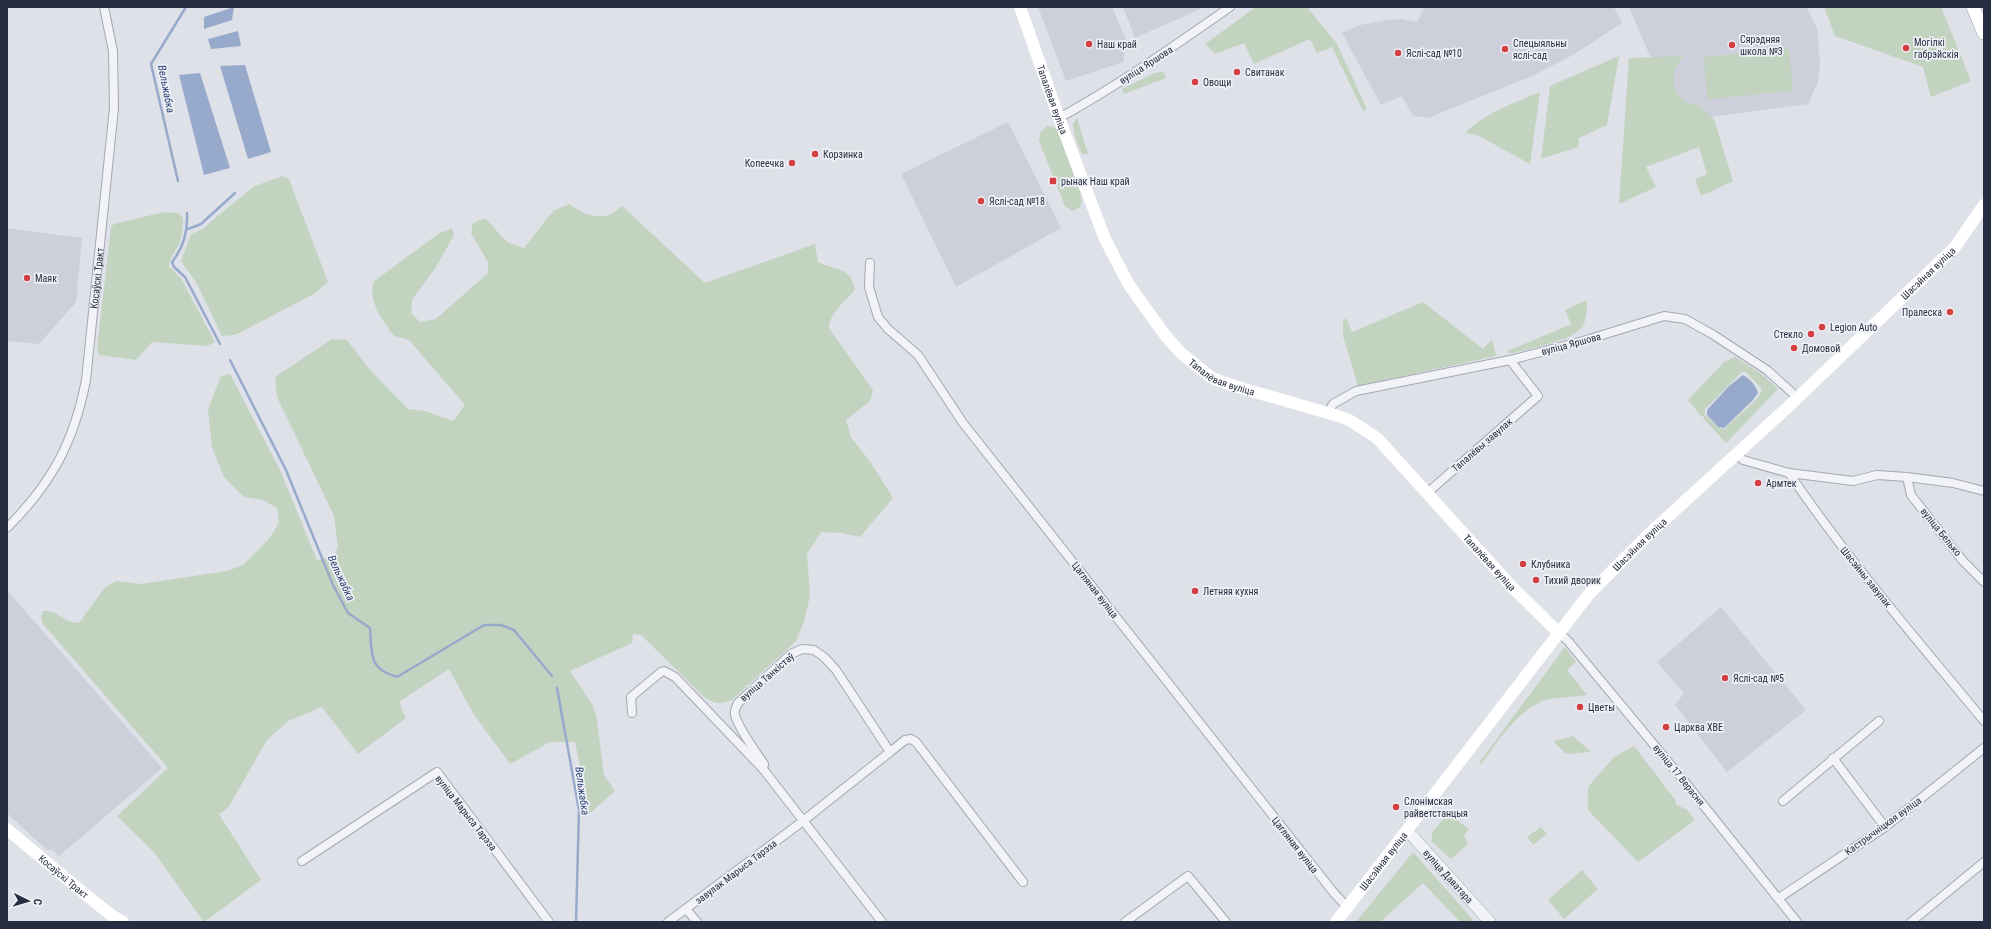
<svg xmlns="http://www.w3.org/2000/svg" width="1991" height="929" viewBox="0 0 1991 929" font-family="'Roboto Condensed',sans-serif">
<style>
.built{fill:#cdd0db}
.green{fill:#c2d3c0}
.water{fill:#98aacb}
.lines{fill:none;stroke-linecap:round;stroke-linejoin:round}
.stream{stroke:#98aacb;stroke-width:2.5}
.minor-casing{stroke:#a4a7b3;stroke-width:10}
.tertiary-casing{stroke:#a4a7b3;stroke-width:12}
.primary-casing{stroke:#9ea4b5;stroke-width:14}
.minor{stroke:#f2f3f7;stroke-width:8}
.tertiary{stroke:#f2f3f7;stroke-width:11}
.secondary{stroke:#fff;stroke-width:12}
.primary{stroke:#fff;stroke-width:13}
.poi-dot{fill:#d33e40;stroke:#eef1f6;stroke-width:1.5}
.labels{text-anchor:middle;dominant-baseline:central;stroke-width:3.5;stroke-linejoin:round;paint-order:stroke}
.poi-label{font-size:10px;fill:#272d41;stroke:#eef1f6;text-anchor:start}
.street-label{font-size:10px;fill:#272d41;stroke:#eef1f6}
.water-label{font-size:11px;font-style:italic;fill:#304576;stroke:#eef1f6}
</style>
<rect width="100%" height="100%" fill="#dfe1e9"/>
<g class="built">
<path d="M1038,7H1112L1127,42L1123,62L1066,81Z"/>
<path d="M1123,7H1205L1135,38Z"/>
<path d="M1425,7H1614L1622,23L1573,55L1530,77L1428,118L1413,116L1402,96L1381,105L1342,33L1360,25L1387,20L1401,19L1417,22Z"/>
<path d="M1629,7H1812L1807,9L1817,28L1820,62L1818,82L1808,104L1703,118L1669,101Z"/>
<path d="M1008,122L1061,228L956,287L901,174Z"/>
<path d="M7,228L82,238L76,302L39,344L7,341Z"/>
<path d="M7,590L162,768L59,856L53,850H47L7,813Z"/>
<path d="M1721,607L1806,710L1727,772L1675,705L1684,693L1657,662Z"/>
</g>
<g class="green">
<path d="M1256,7H1307L1337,44L1367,109L1363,111L1332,47L1317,53L1310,39L1254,64L1244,43L1215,54L1205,44Z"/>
<path d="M1824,7H1941L1971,81L1931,97L1923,67L1835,36Z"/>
<path d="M1789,49L1793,91L1707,99L1704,57Z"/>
<path d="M1619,56L1607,125L1579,138L1578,147L1541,159L1550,86Z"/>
<path d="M1683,56L1675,69L1673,81L1676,92L1686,102L1698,105L1714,119L1733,181L1701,196L1695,179L1707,174L1699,147L1646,167L1656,187L1619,204L1629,58Z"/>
<path d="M1163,72L1166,78L1124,94L1122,89L1155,73Z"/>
<path d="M1540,92L1530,164L1477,135L1465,133C1485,113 1514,103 1540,92Z"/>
<path d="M1077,118L1088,154H1082L1075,137L1073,124Z"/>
<path d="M1047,126L1054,127L1059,134L1080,192L1082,202L1079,208L1072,211L1065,206L1039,141L1041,131Z"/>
<path d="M282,176L289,179L328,282L314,294L235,335L222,336L196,282L181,261L191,234L201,230L253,187Z"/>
<path d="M569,204C588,216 603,224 622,206L705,283L815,244L818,262C835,271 850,266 855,289C846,302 830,311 829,328L873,390L870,401L846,420L851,437L871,463L893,498L860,537L842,533L821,532L807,554L810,595L804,622L796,641L732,700C719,705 714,704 703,696L641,635L633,634L632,643L570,671L592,704L596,714L604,775L615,791L587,816L586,796L575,742H550L510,764L473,713L449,669L399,702L406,718L358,754L322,707L288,721L267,740L228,808L219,814L261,880L204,922L154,852L117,816L168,768L43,624L41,617L43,611C60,610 60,622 79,623L105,587L117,581L141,584L227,571L243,565L268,540L279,523L277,508L263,500L244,497L224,477L212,447L208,409L221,376L230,374L280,470L317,560L333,557L338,547L334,516L277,397L275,377L332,339L347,340L370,370L408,409L425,411L453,421L465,405L409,340L394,336C382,320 369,303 373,282L438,234L452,228L454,235L436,267L412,300L411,313L420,322L436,319L488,273V262L471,233L473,223L485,218L507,242L524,248L553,211Z"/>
<path d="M164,212L178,213L183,218C183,226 183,235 179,243C176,252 169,257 169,266L182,280L215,342L207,346L152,342L136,360L99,355L97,349L111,227L114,224Z"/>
<path d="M1587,300C1587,309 1587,320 1582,327C1574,341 1525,349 1509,354L1508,351L1571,324L1565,310Z"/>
<path d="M1423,302L1483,349L1492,339L1496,356L1358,386L1343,336V321L1346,318L1352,332Z"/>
<path d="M1735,357L1762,374L1778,389L1726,443L1703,418L1706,415L1717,427L1724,429L1758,398L1762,389L1746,372H1742L1705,409V414L1702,417L1688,400L1724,362Z"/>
<path d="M1565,647L1576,662L1567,670L1587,695C1575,697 1562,697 1550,699C1519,706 1499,741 1481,764L1479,763Z"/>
<path d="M1573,736L1591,752L1566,754L1553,741Z"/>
<path d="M1634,746L1676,801L1675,804L1687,810L1695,820L1638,862L1588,810V787L1614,757Z"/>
<path d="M1448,814L1469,829L1464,836L1468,844L1451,859L1431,841L1433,831Z"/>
<path d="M1541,827L1547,834L1533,845L1527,837Z"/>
<path d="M1413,852L1473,920L1471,922H1460L1423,883L1380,922H1356Z"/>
<path d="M1582,870L1598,889L1564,919L1548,900Z"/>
</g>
<g class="water">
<path d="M234,7L232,20L204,29V17Z"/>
<path d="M238,31L241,46L211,49L208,39Z"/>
<path d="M245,65L271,152L248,159L220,66Z"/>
<path d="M200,73L230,168L204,175L179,75Z"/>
<path d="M1743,375C1751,380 1755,384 1758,393L1753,400L1724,428L1718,427L1707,415V410L1729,386Z"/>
</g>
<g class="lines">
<g class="stream">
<path d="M178,181L151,64L186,7"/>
<path d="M187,213C188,232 184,247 172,262L174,267L185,277L220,344"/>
<path d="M188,229L201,224L235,193"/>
<path d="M230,360L286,470L333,585L348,613L370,628C372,654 368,669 397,677L484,625H501L514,630L552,676"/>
<path d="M557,688L579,810L576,922"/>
</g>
<g class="minor-casing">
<g id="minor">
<path d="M1059,118C1119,85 1174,46 1230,7"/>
<path d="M870,263L869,287L878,317L888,329L918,355L963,423L1334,893L1347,907"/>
<path d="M1328,413L1333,404L1356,391L1510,360L1583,341L1664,316L1685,319L1712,334L1767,370L1798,398"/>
<path d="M1737,454L1743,460L1789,473C1848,560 1917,640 1984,721"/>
<path d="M1789,473L1853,481L1877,475L1907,477L1953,483L1984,491"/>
<path d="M1907,477L1911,495L1963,561L1984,582"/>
<path d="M1426,494L1538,396L1510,360"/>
<path id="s1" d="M7,528C52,483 74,442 86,380L114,108L113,51L104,7"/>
<path d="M1558,632L1568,641L1684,781L1797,922"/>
<path d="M632,713L631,697L661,672L664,671L675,677L763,769L882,922"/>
<path d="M890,752L905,740L911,739L916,742L1023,882"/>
<path d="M1833,758L1885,827"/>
<path d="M1783,801L1879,721"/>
<path d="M302,861L437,772L549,922"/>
<path d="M1779,898L1885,827L1984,748"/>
<path d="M686,909L697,922"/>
<path d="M668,922L803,821L890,752L836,670L824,657L814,650L802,649L791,654L738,703C736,707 734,711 735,715C738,728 756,752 764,764L763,769"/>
<path d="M1125,922L1188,876L1226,922"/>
<path d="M1911,922L1984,862"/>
</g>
</g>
<g class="tertiary-casing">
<g id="tertiary">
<path id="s2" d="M1407,830L1490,922"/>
</g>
</g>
<g class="primary-casing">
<path id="primary" d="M1973,7L1984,33"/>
</g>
<use href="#minor" class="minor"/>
<use href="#tertiary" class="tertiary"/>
<g class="secondary">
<path id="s3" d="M1020,7L1059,118L1105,239L1129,285L1165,335L1181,353L1212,378L1231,385L1338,416L1351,421L1377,438L1513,588L1558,632"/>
<path id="s4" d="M7,829L80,890L111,915L123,922"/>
<path id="s5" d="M1336,922L1589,594L1648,535L1789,406L1955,247L1984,205"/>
</g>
<use href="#primary" class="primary"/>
</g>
<g class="poi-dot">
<circle cx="1089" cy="44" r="4"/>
<circle cx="1732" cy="45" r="4"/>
<circle cx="1906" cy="48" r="4"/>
<circle cx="1505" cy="49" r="4"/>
<circle cx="1398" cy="53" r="4"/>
<circle cx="1237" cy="72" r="4"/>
<circle cx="1195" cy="82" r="4"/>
<circle cx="815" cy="154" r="4"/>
<circle cx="792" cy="163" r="4"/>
<rect x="1049" y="177" width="8" height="8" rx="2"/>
<circle cx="981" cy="201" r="4"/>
<circle cx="27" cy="278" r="4"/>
<circle cx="1950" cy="312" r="4"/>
<circle cx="1822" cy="327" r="4"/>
<circle cx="1811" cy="334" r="4"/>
<circle cx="1794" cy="348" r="4"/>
<circle cx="1758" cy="483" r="4"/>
<circle cx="1523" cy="564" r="4"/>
<circle cx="1536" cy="580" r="4"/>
<circle cx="1195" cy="591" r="4"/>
<circle cx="1725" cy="678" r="4"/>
<circle cx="1580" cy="707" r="4"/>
<circle cx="1666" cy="727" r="4"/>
<circle cx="1396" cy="807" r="4"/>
</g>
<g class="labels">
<g class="poi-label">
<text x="1740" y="39">Сярэдняя<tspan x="1740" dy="12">школа №3</tspan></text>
<text x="1914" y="42">Могілкі<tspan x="1914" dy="12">габрэйскія</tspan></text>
<text x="1513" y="43">Спецыяльны<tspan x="1513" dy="12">яслі-сад</tspan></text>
<text x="1097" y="44">Наш край</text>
<text x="1406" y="53">Яслі-сад №10</text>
<text x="1245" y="72">Свитанак</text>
<text x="1203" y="82">Овощи</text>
<text x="823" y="154">Корзинка</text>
<text x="784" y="163" text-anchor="end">Копеечка</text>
<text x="1061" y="181">рынак Наш край</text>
<text x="989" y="201">Яслі-сад №18</text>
<text x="35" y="278">Маяк</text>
<text x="1942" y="312" text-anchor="end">Пралеска</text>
<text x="1830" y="327">Legion Auto</text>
<text x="1803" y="334" text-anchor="end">Стекло</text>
<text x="1802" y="348">Домовой</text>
<text x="1766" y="483">Армтек</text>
<text x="1531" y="564">Клубника</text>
<text x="1544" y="580">Тихий дворик</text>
<text x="1203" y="591">Летняя кухня</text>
<text x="1733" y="678">Яслі-сад №5</text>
<text x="1588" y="707">Цветы</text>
<text x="1674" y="727">Царква ХВЕ</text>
<text x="1404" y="801">Слонімская<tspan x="1404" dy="12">райветстанцыя</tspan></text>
</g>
<g class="street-label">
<text transform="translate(1146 65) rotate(-33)">вуліца Яршова</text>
<text stroke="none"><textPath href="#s3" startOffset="98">Тапалёвая вуліца</textPath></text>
<text stroke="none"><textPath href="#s5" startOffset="881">Шасэйная вуліца</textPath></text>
<text stroke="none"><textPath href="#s1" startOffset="273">Косаўскі Тракт</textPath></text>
<text transform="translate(1571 344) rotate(-15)">вуліца Яршова</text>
<text stroke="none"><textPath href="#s3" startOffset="433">Тапалёвая вуліца</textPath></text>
<text transform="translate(1482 445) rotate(-41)">Тапалёвы завулак</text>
<text transform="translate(1941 532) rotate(51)">вуліца Белько</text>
<text stroke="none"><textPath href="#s5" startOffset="485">Шасэйная вуліца</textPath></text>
<text stroke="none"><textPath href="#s3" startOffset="769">Тапалёвая вуліца</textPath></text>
<text transform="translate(1866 577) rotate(51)">Шасэйны завулак</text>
<text transform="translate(1095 590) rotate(52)">Цагляная вуліца</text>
<text transform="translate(767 677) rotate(-41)">вуліца Танкістаў</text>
<text transform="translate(1679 775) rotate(51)">вуліца 17 Верасня</text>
<text transform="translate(466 813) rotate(52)">вуліца Марыса Тарэза</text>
<text transform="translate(1883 826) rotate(-36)">Кастрычніцкая вуліца</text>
<text transform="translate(1295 845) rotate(52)">Цагляная вуліца</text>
<text stroke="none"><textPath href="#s5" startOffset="77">Шасэйная вуліца</textPath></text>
<text transform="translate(736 872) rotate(-37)">завулак Марыса Тарэза</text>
<text stroke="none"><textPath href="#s2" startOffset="62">вуліца Даватара</textPath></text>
<text stroke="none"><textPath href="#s4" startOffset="74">Косаўскі Тракт</textPath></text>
</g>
<g class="water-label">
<text transform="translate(166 89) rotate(79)">Вельжабка</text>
<text transform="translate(341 578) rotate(65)">Вельжабка</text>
<text transform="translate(582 791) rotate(82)">Вельжабка</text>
</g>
</g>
<rect width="1991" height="929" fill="none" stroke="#272d41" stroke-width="16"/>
<g transform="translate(28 901) rotate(95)" stroke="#eef1f6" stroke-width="3" paint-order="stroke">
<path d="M0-3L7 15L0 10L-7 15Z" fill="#272d41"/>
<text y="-6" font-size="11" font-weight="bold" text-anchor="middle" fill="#272d41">С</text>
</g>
</svg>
